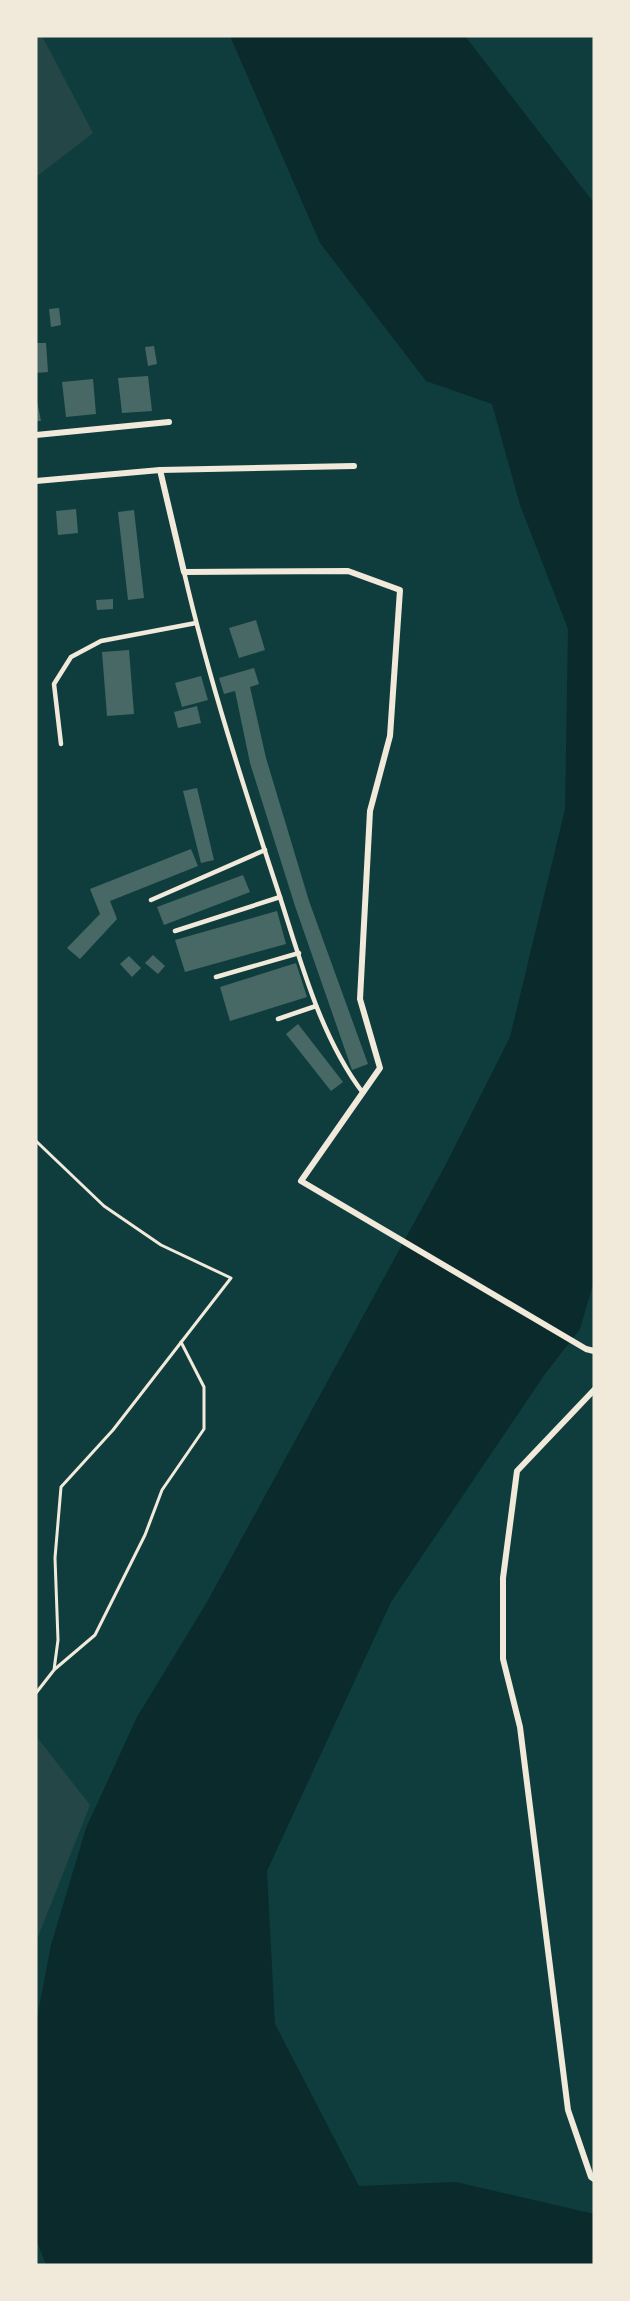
<svg xmlns="http://www.w3.org/2000/svg" width="630" height="2301" viewBox="0 0 630 2301" font-family="'IBM Plex Sans',sans-serif">
<style>
.green{fill:#244646}
.water{fill:#0a2a2b}
.building{fill:#486865}
.lines{fill:none;stroke-linecap:round;stroke-linejoin:round}
.path{stroke:#f1e9da;stroke-width:3}
.service{stroke:#f1e9da;stroke-width:4.5}
.minor{stroke:#f1e9da;stroke-width:6}
</style>
<rect width="100%" height="100%" fill="#0f3d3e"/>
<g class="green">
<path d="M36,36H42L93,133L36,177Z"/>
<path d="M36,1736L90,1805L36,1942Z"/>
</g>
<path class="water" d="M230,36H465L594,203V1281L580,1329L545,1374L391,1602L267,1871L275,2024L359,2186L456,2182L594,2214V2265H46L36,2239V2023L51,1945L86,1828L137,1717L207,1602L445,1166L510,1037L565,809L568,629L520,505L492,404L426,381L320,243Z"/>
<g class="building">
<path d="M59,308L61,325L51,327L49,309Z"/>
<path d="M36,343H46L48,372L36,373Z"/>
<path d="M154,346L157,364L148,366L145,347Z"/>
<path d="M148,376L152,411L122,413L118,378Z"/>
<path d="M93,379L96,414L66,417L62,382Z"/>
<path d="M36,396L41,421H36Z"/>
<path d="M76,509L78,533L58,535L56,511Z"/>
<path d="M134,510L144,598L128,600L118,512Z"/>
<path d="M113,599V609L97,610L96,600Z"/>
<path d="M256,620L265,650L239,658L229,628Z"/>
<path d="M129,650L134,714L107,716L102,652Z"/>
<path d="M254,668L259,684L250,687L266,758L309,901L368,1064L352,1070L295,906L250,763L235,691L224,694L219,678Z"/>
<path d="M201,676L208,700L182,707L175,683Z"/>
<path d="M197,706L201,723L178,728L174,712Z"/>
<path d="M197,788L214,860L201,863L183,791Z"/>
<path d="M191,849L198,866L110,901L117,919L80,959L67,948L100,914L90,889Z"/>
<path d="M243,875L250,892L164,925L157,907Z"/>
<path d="M277,911L286,944L185,972L175,940Z"/>
<path d="M153,955L165,966L158,974L145,963Z"/>
<path d="M129,956L141,968L132,977L120,964Z"/>
<path d="M296,963L307,997L230,1021L220,987Z"/>
<path d="M298,1024L343,1082L331,1091L286,1034Z"/>
</g>
<g class="lines">
<g class="path">
<path d="M36,1141L104,1206L161,1245L231,1278L113,1430L61,1487L55,1558L58,1640L54,1670L36,1693"/>
<path d="M55,1669L95,1635L145,1535L162,1490L204,1429V1387L181,1342"/>
</g>
<g class="service">
<path d="M184,572C209,680 244,788 279,894C301,962 320,1036 363,1093"/>
<path d="M61,744L54,684L71,657L101,641L196,623"/>
<path d="M151,900L265,850"/>
<path d="M175,931L280,897"/>
<path d="M216,977L299,953"/>
<path d="M278,1019L316,1006"/>
</g>
<g class="minor">
<path d="M36,435L169,422"/>
<path d="M160,470L184,572L348,571L400,590L390,736L370,811L360,999L380,1068L301,1181L586,1349L594,1351"/>
<path d="M36,481L160,470L354,466"/>
<path d="M594,1390L517,1471L503,1578V1659L520,1727L568,2110L591,2177L594,2179"/>
</g>
</g>
<rect width="630" height="2301" fill="none" stroke="#f1e9da" stroke-width="75"/>
</svg>
